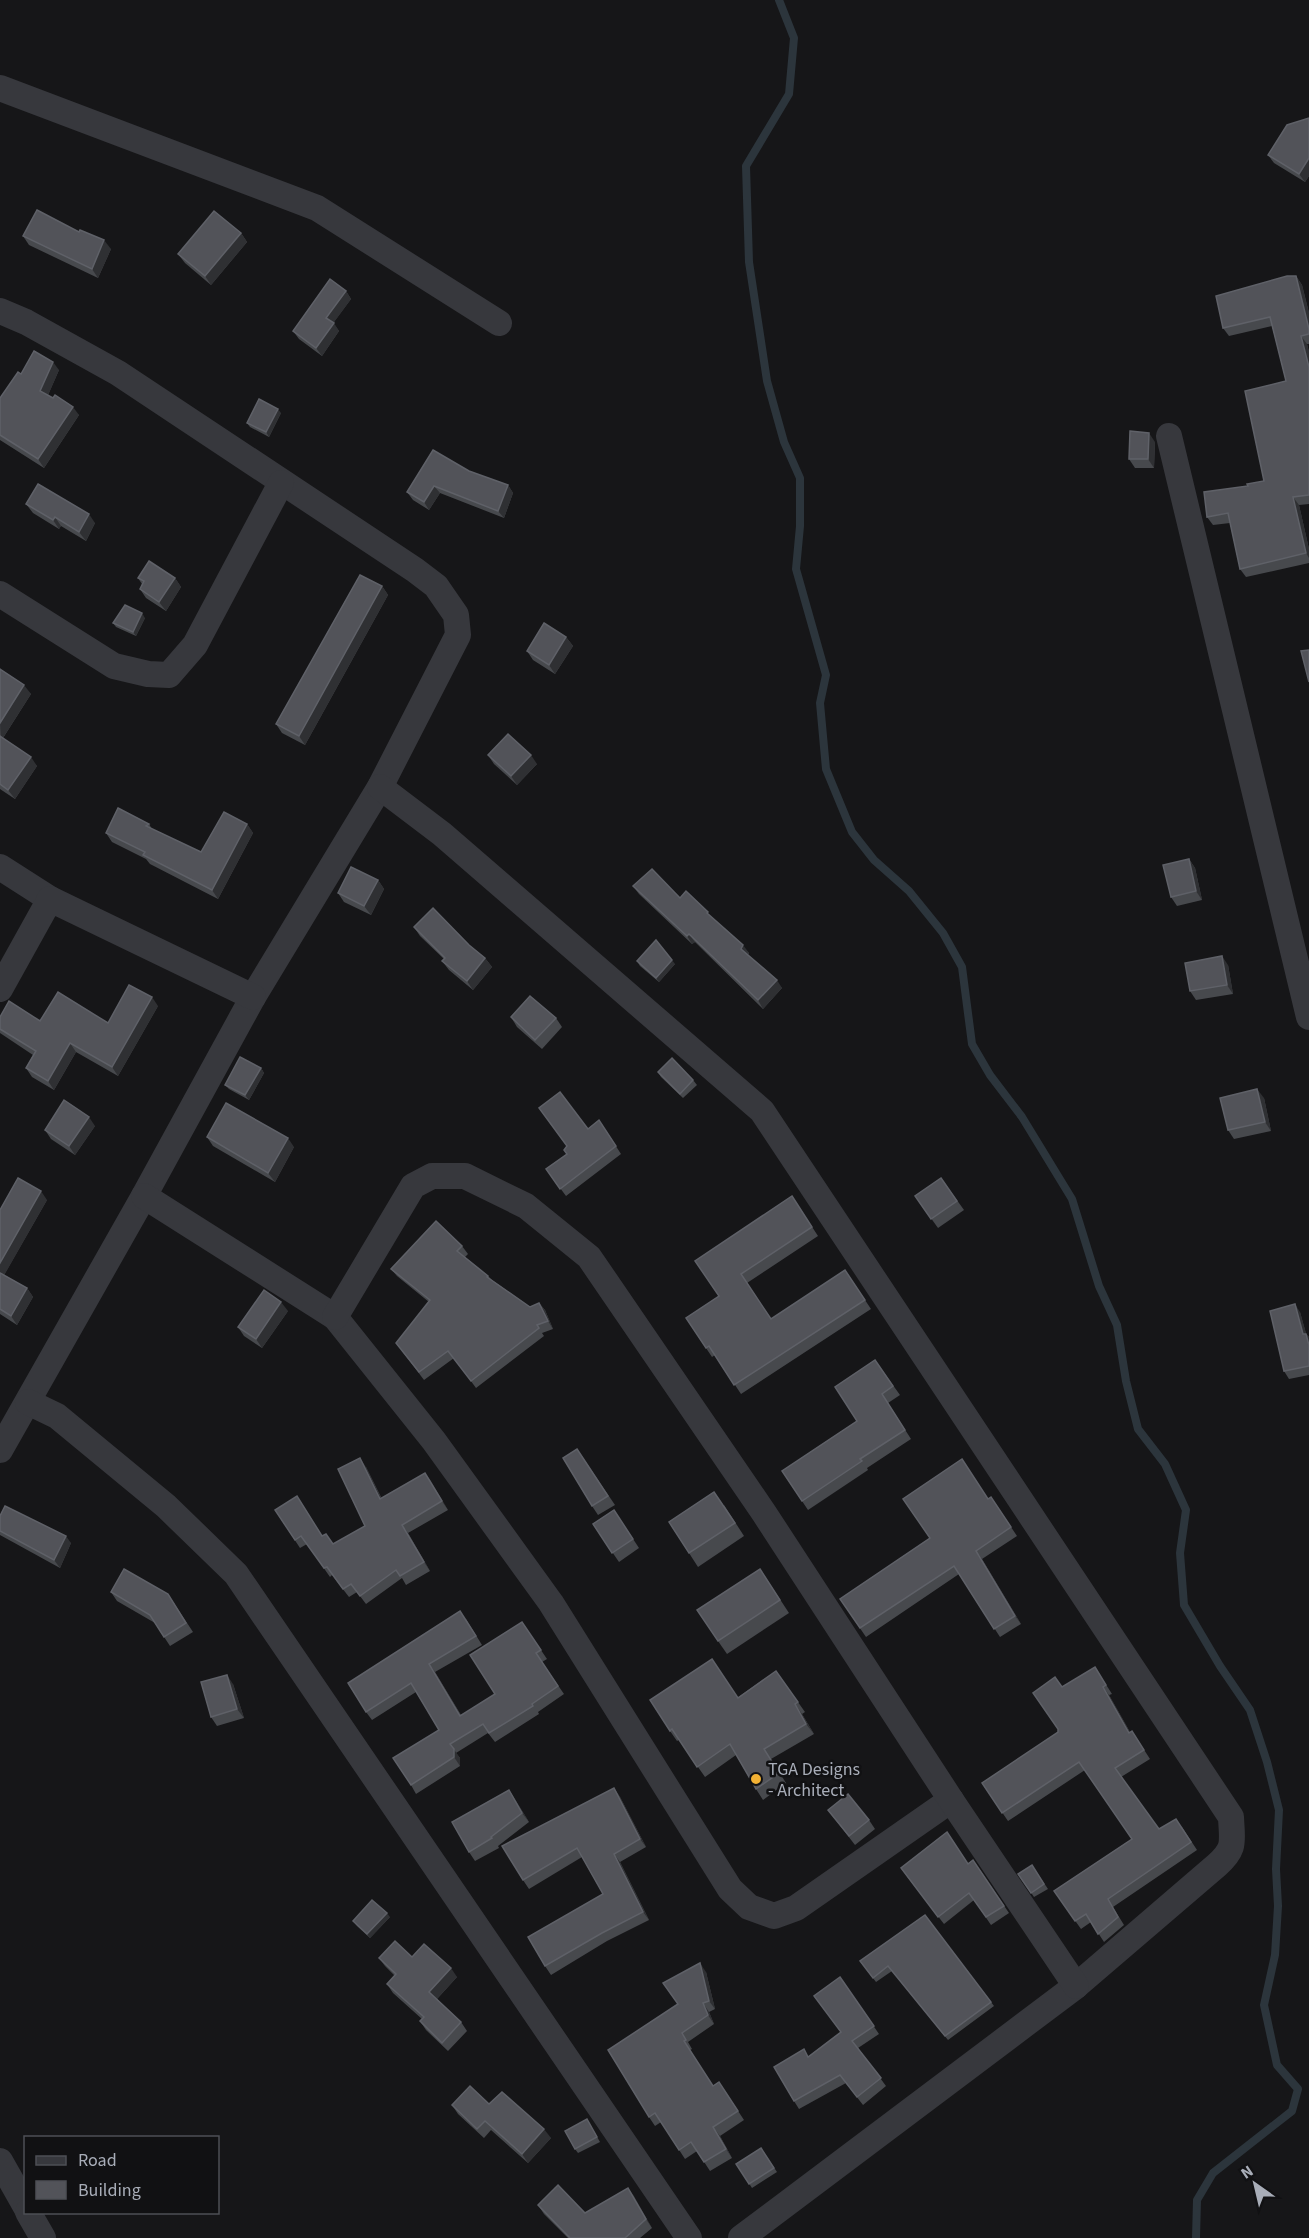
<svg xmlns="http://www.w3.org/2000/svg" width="1309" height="2238" viewBox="0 0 1309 2238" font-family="'Source Sans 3',sans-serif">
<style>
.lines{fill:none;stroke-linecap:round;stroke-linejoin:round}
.stream{stroke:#2c353c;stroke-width:8}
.minor{stroke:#37383d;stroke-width:26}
.wall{fill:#47494d}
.shaded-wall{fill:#2f3033}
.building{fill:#525359;stroke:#5f6168;stroke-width:1.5}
.poi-dot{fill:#f2b134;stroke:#111113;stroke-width:2}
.labels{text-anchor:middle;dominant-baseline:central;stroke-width:5;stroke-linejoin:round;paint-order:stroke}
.poi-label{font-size:18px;fill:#a8adb8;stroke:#111113;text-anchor:start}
</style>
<rect width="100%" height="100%" fill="#161618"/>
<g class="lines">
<path class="stream" d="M779,0L794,38L789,94L746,166L749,262L767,381L784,442L800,478V526L796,569L826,675L820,703L826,769L852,832L874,860L909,891L943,933L962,967L972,1044L990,1075L1022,1117L1072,1199L1099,1286L1117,1325L1126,1381L1138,1429L1165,1464L1186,1510L1180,1553L1184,1605L1220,1666L1250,1710L1267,1762L1279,1810L1276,1869L1278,1906L1275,1955L1264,2005L1277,2065L1298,2089L1292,2111L1213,2173L1197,2200L1196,2238"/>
<g class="minor">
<path d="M0,88L317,208L499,323"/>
<path d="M0,311L26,322L118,373L415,570L436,586L456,615L458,635L380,787L253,997L144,1196L0,1450"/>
<path d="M1169,436L1309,1017"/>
<path d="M0,594L114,666L148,674L169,675L195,645L281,483"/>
<path d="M380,787L442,834L762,1111L1231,1817C1232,1842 1236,1848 1217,1865L1076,1986L741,2238"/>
<path d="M0,867L50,899"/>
<path d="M0,989L50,899L253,997"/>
<path d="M144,1196L335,1317L434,1441L551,1603L730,1889L749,1907L774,1916L796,1908L951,1800"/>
<path d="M335,1317L413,1186L432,1176H465L526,1206L589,1257L764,1513L951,1800L1076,1986"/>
<path d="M28,1402L57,1416L166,1506L236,1574L689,2238"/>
<path d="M0,2161L26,2207"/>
<path d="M28,2212L43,2238"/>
</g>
</g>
<g class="wall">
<path d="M1309,118V176L1305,182L1274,163L1268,155Z"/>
<path d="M241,233L247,242L211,285L185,263L178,254Z"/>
<path d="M23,236L111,249L98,278L29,245Z"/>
<path d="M1296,276L1302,285L1309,313V344H1307L1309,352V504L1299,505L1309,549V563L1246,577L1240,569L1230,523L1213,525L1207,517L1248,486L1264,481L1286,381L1272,326L1229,336L1223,328Z"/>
<path d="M346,291L351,299L333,323L339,331L322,356L299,339L293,331Z"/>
<path d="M59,370L48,395L79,415L44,468L0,440V398L21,374Z"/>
<path d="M281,413L269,437L250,427L247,423Z"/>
<path d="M1155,442L1154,468H1135L1129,459Z"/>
<path d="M469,471L508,485L513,493L504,518L440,493L429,510L413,500L407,492Z"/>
<path d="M26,504L95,523L86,541L61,526L59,529L33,513Z"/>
<path d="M138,578H175L181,587L166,611L146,598L140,589L142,584Z"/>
<path d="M382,586L388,595L305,745L282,733L276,724Z"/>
<path d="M145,618L136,636L116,627L113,623Z"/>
<path d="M566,637L573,646L555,674L533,660L527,651Z"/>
<path d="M0,669L31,694L3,738L37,766L15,799L0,789Z"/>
<path d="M488,755L537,764L517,785L494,764Z"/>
<path d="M149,824L152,829L201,852L247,824L253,833L218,899L150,864L146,859L112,842L106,833Z"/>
<path d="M1189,859L1195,868L1202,900L1177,906L1171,897Z"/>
<path d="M378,880L384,889L371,915L344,902L338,893Z"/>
<path d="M633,886L680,898L714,920L749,953L748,955L782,988L763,1009L695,942L692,944L639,894Z"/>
<path d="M414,927L485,958L492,967L473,990L449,970L442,961L444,959L420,936Z"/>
<path d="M637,961L675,964L659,982L640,966Z"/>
<path d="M1228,965L1233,994L1196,1000L1190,991Z"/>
<path d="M158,1006L118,1076L76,1052L54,1090L32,1077L26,1068L33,1055L0,1033V1017L40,1021L108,1023Z"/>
<path d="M511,1017L556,1018L562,1027L542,1049L517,1027Z"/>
<path d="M261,1068L264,1073L249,1100L229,1089L225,1085Z"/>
<path d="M658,1072L693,1080L697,1085L683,1098L661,1077Z"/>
<path d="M1264,1098L1271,1131L1234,1139L1228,1130Z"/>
<path d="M599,1120L621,1154L566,1196L546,1169L567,1154L588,1129Z"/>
<path d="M95,1126L75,1155L51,1139L45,1130Z"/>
<path d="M207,1137L294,1147L275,1182L213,1146Z"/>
<path d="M941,1178L964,1210L938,1228L915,1196Z"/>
<path d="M792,1196L818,1236L747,1283L771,1319L845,1270L871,1309L741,1394L715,1355L712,1357L686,1318L719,1296Z"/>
<path d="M47,1200L4,1275L27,1288L33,1297L17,1325L0,1314V1210Z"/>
<path d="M462,1246L468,1254L465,1257L488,1276L492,1280L530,1307L539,1303L545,1310L553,1329L542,1333L544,1336L476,1388L454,1358L424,1380L402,1351L429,1302L397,1276L391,1269Z"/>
<path d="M288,1311L262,1348L244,1336L238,1327Z"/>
<path d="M1300,1312L1306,1334L1309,1337V1375L1289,1379L1284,1371Z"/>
<path d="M875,1360L900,1395L888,1403L911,1439L867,1468L868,1470L808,1510L782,1471L857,1421Z"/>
<path d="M577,1449L615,1505L598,1515L592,1506Z"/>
<path d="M366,1467L382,1499L425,1473L448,1510L408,1533L430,1571L406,1585L402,1578L366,1604L357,1592L349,1597L332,1575L330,1577L307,1544L300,1548L275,1510L333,1544L365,1526Z"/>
<path d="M991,1497L1017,1536L982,1559L1021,1624L1000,1637L959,1574L866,1637L840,1599Z"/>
<path d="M724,1505L744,1536L698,1567L689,1553Z"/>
<path d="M614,1510L639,1548L619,1562L593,1524Z"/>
<path d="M0,1516L71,1543L60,1568L0,1535Z"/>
<path d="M760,1569L789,1613L727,1654L718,1641Z"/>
<path d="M111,1592L168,1594L193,1632L170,1646L155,1623L117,1601Z"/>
<path d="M466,1619L482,1645L435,1672L461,1715L495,1694L522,1622L547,1659L542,1662L564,1694L538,1712L539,1714L495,1742L488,1733L456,1753L460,1758V1766L416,1794L411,1785L439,1730L416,1692L372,1720L366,1712Z"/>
<path d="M1095,1667L1112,1694L1109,1695L1130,1732L1132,1731L1150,1759L1121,1777L1159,1829L1182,1827L1197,1850L1113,1907L1124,1925L1104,1942L1091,1922L1081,1929L1054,1891L1132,1839L1085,1770L1008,1821L982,1783L1058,1732L1062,1687Z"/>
<path d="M776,1671L805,1712L802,1714L814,1734L771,1759L786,1783L763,1800L756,1789L736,1755L705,1777L679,1740L677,1741L670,1731L738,1697Z"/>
<path d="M233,1684L244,1718L217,1726L211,1717Z"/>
<path d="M614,1788L620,1797L646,1847L620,1862L649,1920L607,1941L551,1975L545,1966L603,1894L582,1857L529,1889L523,1880Z"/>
<path d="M509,1790L529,1822L498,1846L499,1848L475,1861L469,1852Z"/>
<path d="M828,1810L869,1820L875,1829L855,1845Z"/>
<path d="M973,1860L1009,1913L991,1925L974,1900L944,1924L906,1875L968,1863Z"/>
<path d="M1032,1865L1048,1889L1034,1897L1018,1874Z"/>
<path d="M925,1915L994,2006L948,2040L892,1971L876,1982L860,1961Z"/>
<path d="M390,1917L370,1938L357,1926L353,1921Z"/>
<path d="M412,1957L457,1977L437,1999L461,2022L467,2031L448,2051L426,2030L420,2021L422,2019L393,1993L387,1984L395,1976L385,1966L379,1958Z"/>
<path d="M706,1972L715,2009L709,2012L714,2024L688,2042L692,2049L690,2050L713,2086L719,2082L744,2120L720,2136L732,2158L710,2171L697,2151L685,2159L661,2122L655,2126L649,2117L678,2004Z"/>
<path d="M840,1977L879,2034L858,2048L886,2086L863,2105L846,2083L799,2109L794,2101L809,2056L841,2032Z"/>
<path d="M489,2104L551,2138L528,2163L491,2130L484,2138L458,2114L452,2105Z"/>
<path d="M587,2119L600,2142L578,2153L575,2149Z"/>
<path d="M761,2148L777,2172L752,2188L736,2164Z"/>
<path d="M628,2188L652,2228L640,2238H568L544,2214L538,2205L585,2213Z"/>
</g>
<g class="shaded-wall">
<path d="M1309,158V176L1305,182L1299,174Z"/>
<path d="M241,233L247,242L211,285L205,276Z"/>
<path d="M104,240L111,249L98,278L92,269Z"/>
<path d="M1296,276L1302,285L1309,313V329Z"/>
<path d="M346,291L351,299L332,325L326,318Z"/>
<path d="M334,323L339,331L322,356L316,348Z"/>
<path d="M1301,336L1307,344L1309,352V367Z"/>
<path d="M53,362L59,370L46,400L40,391Z"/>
<path d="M73,407L79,415L44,468L38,459Z"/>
<path d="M278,409L281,413L269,437L266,432Z"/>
<path d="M1149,433L1155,442L1154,468L1148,459Z"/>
<path d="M508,485L513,493L504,518L498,511Z"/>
<path d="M434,486L440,493L429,510L424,502Z"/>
<path d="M1293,497L1299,505L1309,549V558L1306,553Z"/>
<path d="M89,514L95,523L86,541L79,532Z"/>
<path d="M55,517L61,526L59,529L53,520Z"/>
<path d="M175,578L181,587L166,611L159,602Z"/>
<path d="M382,586L388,595L305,745L299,736Z"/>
<path d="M142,613L145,618L136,636L133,632Z"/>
<path d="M566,637L573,646L555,674L549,665Z"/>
<path d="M24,685L31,694L1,741L0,723Z"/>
<path d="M531,755L537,764L517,785L511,776Z"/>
<path d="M31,757L37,766L15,799L8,790Z"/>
<path d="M247,824L253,833L218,899L212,890Z"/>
<path d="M1189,859L1195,868L1202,900L1196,891Z"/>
<path d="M378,880L384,889L371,915L364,906Z"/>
<path d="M689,934L695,942L692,944L687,936Z"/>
<path d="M743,945L749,953L746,957L741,949Z"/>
<path d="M1222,956L1228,965L1233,994L1227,985Z"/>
<path d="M485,958L492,967L473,990L467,981Z"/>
<path d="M672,960L675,964L659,982L656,978Z"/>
<path d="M777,980L782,988L763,1009L758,1000Z"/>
<path d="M152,997L158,1006L118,1076L112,1067Z"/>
<path d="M70,1043L76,1052L54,1090L48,1081Z"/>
<path d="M261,1068L264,1073L249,1100L245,1095Z"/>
<path d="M1257,1089L1264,1098L1271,1131L1265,1122Z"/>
<path d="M89,1117L95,1126L75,1155L69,1146Z"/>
<path d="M288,1138L294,1147L275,1182L268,1173Z"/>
<path d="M41,1191L47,1200L2,1279L0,1276V1263Z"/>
<path d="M27,1288L33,1297L17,1325L11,1316Z"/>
<path d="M281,1302L288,1311L262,1348L256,1339Z"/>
<path d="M539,1303L545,1310L553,1329L548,1321Z"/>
<path d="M1295,1304L1300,1312L1308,1340L1306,1334L1309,1337V1345L1303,1334Z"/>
<path d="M360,1458L366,1467L386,1508L380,1499Z"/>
<path d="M425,1473L431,1481L448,1510L442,1501Z"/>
<path d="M402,1525L408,1533L430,1571L424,1562Z"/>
<path d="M66,1536L71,1543L60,1568L54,1560Z"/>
<path d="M976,1551L982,1559L1021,1624L1015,1616Z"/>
<path d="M429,1664L435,1672L466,1724L460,1716Z"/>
<path d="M227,1675L233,1684L244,1718L237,1709Z"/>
<path d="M1103,1687L1109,1695L1135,1741L1129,1733Z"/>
<path d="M795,1704L802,1714L814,1734L806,1724Z"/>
<path d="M450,1744L460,1758V1766L454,1757Z"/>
<path d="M614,1788L620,1797L646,1847L640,1839Z"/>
<path d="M509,1790L515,1799L529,1822L522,1813Z"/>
<path d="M614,1854L620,1862L649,1920L643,1912Z"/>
<path d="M387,1913L390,1917L370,1938L367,1934Z"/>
<path d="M700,1963L706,1972L715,2009L709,2001Z"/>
<path d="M451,1968L457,1977L435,2001L429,1992Z"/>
<path d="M703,2003L709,2012L714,2024L708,2015Z"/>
<path d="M713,2127L720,2136L732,2158L726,2149Z"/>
<path d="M544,2129L551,2138L528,2163L522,2154Z"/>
<path d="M628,2188L634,2196L652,2228L646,2219Z"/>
</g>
<g class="building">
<path d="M1309,118V158L1299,174L1268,155L1287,125Z"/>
<path d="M37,210L79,232L80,230L104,240L92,269L23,236Z"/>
<path d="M214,211L241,233L205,276L178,254Z"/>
<path d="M1287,276H1296L1309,329V334L1301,336L1309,367V495L1293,497L1306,553L1240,569L1228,513L1207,517L1204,492L1248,486L1247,484L1264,481L1245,391L1286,381L1270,317L1223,328L1216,296Z"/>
<path d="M330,279L346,291L326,318L334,323L316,348L293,331Z"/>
<path d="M34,351L53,362L40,391L53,398L55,395L73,407L38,459L0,435V398L18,372L21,374Z"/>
<path d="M259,399L278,409L266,432L247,423Z"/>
<path d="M1130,431L1149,433L1148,459H1129Z"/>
<path d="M433,450L469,471L508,485L498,511L434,486L424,502L407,492Z"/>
<path d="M38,484L89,514L79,532L55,517L53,520L26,504Z"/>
<path d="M149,561L175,578L159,602L140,589L144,581L138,578Z"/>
<path d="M360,575L382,586L299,736L276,724Z"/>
<path d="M125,605L142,613L133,632L113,623Z"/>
<path d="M544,623L566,637L549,665L527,651Z"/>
<path d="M1309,650V682L1301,651Z"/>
<path d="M0,669L24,685L0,723Z"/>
<path d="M508,734L531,755L511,776L488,755Z"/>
<path d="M0,736L31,757L8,790L0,784Z"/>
<path d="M118,808L149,824L146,826L201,852L224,812L247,824L212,890L143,855L145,852L106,833Z"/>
<path d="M1189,859L1196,891L1171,897L1163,865Z"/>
<path d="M351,867L378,880L364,906L338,893Z"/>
<path d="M652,869L680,898L686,891L708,912L707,913L743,945L741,949L777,980L758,1000L689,934L687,936L633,886Z"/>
<path d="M433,908L469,945L485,958L467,981L442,961L445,958L414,927Z"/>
<path d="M656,940L672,960L656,978L637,961Z"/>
<path d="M1222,956L1227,985L1190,991L1185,963Z"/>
<path d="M129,985L152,997L112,1067L70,1043L48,1081L26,1068L36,1051L0,1029V1017L9,1001L40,1021L58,992L108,1023Z"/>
<path d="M530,996L556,1018L535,1040L511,1017Z"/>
<path d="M240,1057L261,1068L245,1095L225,1085Z"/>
<path d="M672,1058L693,1080L680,1094L658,1072Z"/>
<path d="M1257,1089L1265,1122L1228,1130L1220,1098Z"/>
<path d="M560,1092L588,1129L599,1120L616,1146L560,1189L546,1169L567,1154L564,1150L567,1146L539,1108Z"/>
<path d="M64,1100L89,1117L69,1146L45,1130Z"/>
<path d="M226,1103L288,1138L268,1173L207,1137Z"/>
<path d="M18,1178L41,1191L0,1263V1210Z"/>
<path d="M941,1178L957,1201L931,1219L915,1196Z"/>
<path d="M792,1196L812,1227L741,1274L771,1319L845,1270L865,1300L734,1385L709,1346L706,1348L686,1318L719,1296L695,1261Z"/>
<path d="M436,1221L462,1246L457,1251L488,1276L487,1277L530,1307L539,1303L548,1321L537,1325L539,1328L471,1381L448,1351L419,1372L396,1343L430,1300L391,1269Z"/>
<path d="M0,1273L27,1288L11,1316L0,1309Z"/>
<path d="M264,1290L281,1302L256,1339L238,1327Z"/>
<path d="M1295,1304L1303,1334H1306L1309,1345V1366L1284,1371L1270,1311Z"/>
<path d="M875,1360L893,1386L882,1394L905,1430L860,1459L862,1461L802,1501L782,1471L857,1421L835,1387Z"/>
<path d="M577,1449L608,1496L592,1506L563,1458Z"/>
<path d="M360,1458L380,1499L425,1473L442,1501L402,1525L424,1562L400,1576L396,1570L360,1596L351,1584L343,1589L327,1567L324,1568L301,1536L295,1540L275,1510L297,1496L322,1536L326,1534L333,1544L365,1526L338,1469Z"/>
<path d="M962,1459L988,1499L991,1497L1011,1527L976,1551L1015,1616L994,1629L954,1566L860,1628L840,1599L930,1538L903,1499Z"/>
<path d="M714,1492L735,1523L689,1553L669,1522Z"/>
<path d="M5,1506L66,1536L54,1560L0,1531V1516Z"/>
<path d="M614,1510L633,1539L612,1553L593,1524Z"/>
<path d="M124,1569L168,1594L186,1623L164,1637L150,1615L111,1592Z"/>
<path d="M760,1569L780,1600L718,1641L697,1610Z"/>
<path d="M460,1611L476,1636L429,1664L460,1716L495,1694L470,1655L522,1622L541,1650L536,1653L558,1686L532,1704L533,1706L489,1733L483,1724L450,1744L454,1749V1757L411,1785L393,1758L439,1730L411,1683L366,1712L348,1683Z"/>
<path d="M712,1659L738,1698L776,1671L798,1702L795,1704L806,1724L764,1749L779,1773L756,1789L730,1744L697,1767L672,1729L670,1731L650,1700Z"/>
<path d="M1095,1667L1106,1685L1103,1687L1129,1733L1132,1731L1144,1750L1115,1768L1159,1829L1176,1819L1191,1842L1108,1899L1118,1917L1098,1934L1086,1914L1075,1921L1054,1891L1132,1839L1079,1762L1002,1813L982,1783L1058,1732V1729L1033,1693L1055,1677L1062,1687Z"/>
<path d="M227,1675L237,1709L211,1717L201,1682Z"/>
<path d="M614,1788L640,1839L614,1854L643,1912L602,1933L545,1966L528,1937L603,1894L577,1848L523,1880L502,1846Z"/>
<path d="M509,1790L522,1813L491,1837L492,1838L469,1852L452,1822Z"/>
<path d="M848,1794L869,1820L849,1836L828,1810Z"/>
<path d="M947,1832L968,1864L973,1860L1004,1906L986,1917L969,1893L938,1917L901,1868Z"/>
<path d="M1032,1865L1044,1884L1031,1893L1018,1874Z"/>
<path d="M372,1900L387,1913L367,1934L353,1921Z"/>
<path d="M925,1915L991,2002L945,2036L888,1966L873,1978L860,1961Z"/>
<path d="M395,1941L412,1957L424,1944L451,1968L429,1992L461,2022L442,2043L420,2021L424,2017L387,1984L396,1974L379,1958Z"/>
<path d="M700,1963L709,2001L703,2003L708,2015L682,2033L686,2040L684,2041L713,2086L719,2082L738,2111L713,2127L726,2149L704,2162L691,2142L679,2150L655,2113L649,2117L608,2050L678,2004L663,1983Z"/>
<path d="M840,1977L874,2026L852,2041L881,2078L857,2097L840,2075L794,2101L774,2067L804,2049L808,2057L841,2032L814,1996Z"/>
<path d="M470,2086L489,2104L502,2092L544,2129L522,2154L485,2121L477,2129L452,2105Z"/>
<path d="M587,2119L597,2137L575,2149L565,2131Z"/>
<path d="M761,2148L774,2168L749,2184L736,2164Z"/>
<path d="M558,2185L585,2213L628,2188L646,2219L625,2238H570L538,2205Z"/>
</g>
<circle class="poi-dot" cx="756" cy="1779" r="6"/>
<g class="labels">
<g class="poi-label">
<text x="768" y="1769">TGA Designs<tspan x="768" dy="21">- Architect</tspan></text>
</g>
</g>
<rect x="24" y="2136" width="195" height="78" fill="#111113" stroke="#4d4f55" stroke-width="1.5"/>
<rect x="36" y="2156" width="30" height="9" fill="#37383d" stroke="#4d4f55" stroke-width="1.5"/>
<text x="78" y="2166" font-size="18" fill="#a8adb8">Road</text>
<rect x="36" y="2181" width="30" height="18" fill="#525359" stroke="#4d4f55" stroke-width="1.5"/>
<text x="78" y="2196" font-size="18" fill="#a8adb8">Building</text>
<g transform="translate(1255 2184) rotate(326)" stroke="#111113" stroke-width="4.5" paint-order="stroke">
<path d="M0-4.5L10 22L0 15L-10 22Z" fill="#a8adb8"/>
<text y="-9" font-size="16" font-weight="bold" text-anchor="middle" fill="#a8adb8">N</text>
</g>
</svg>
